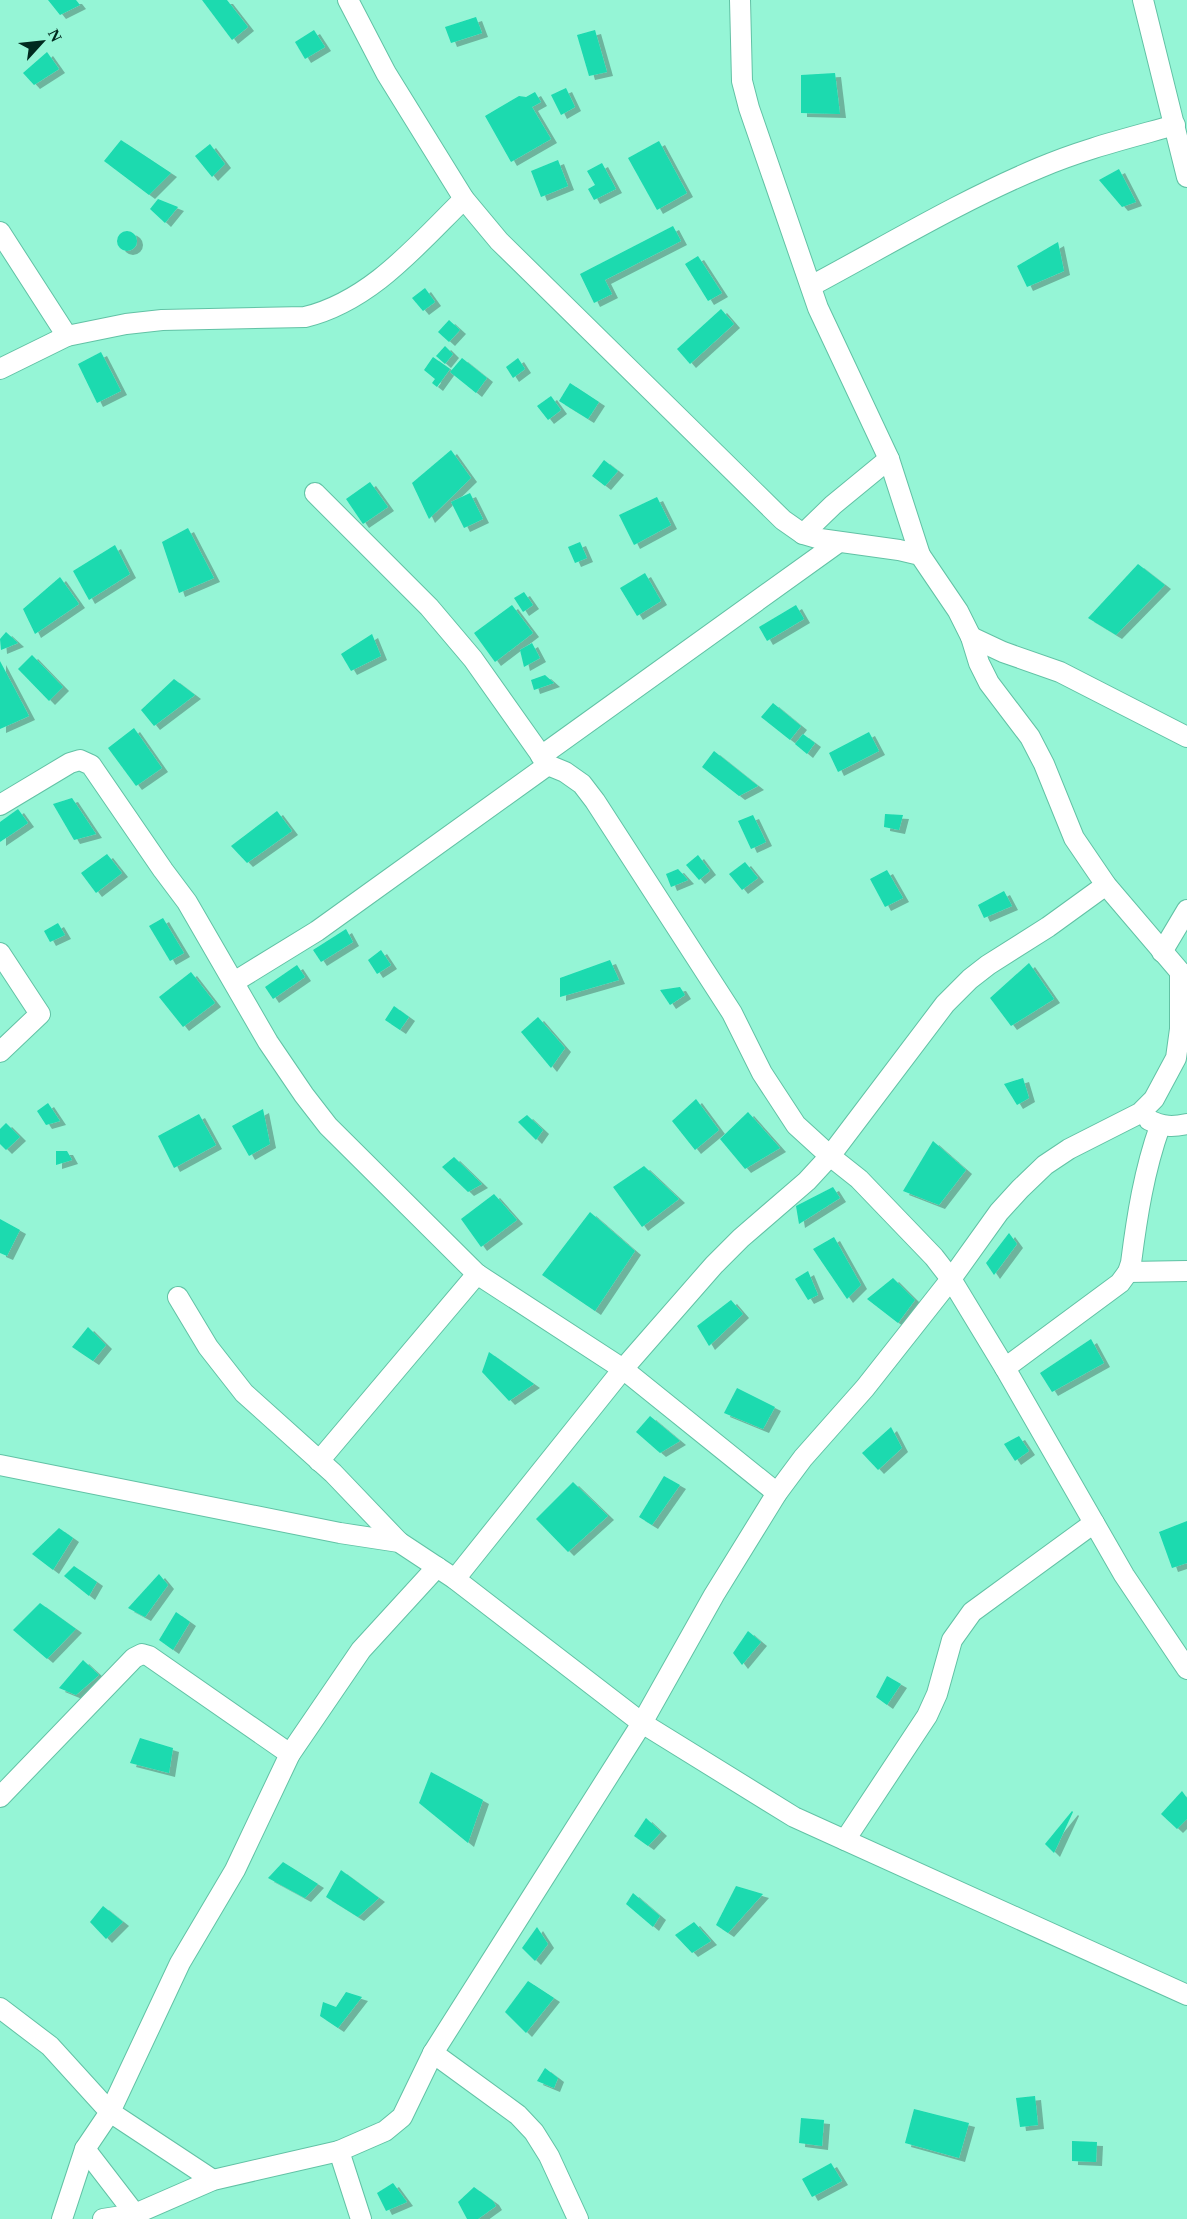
<svg xmlns="http://www.w3.org/2000/svg" width="1187" height="2219" viewBox="0 0 1187 2219" font-family="Georgia,serif">
<style>
.building{fill:#1adaaf;filter:url(#shadow)}
.lines{fill:none;stroke-linecap:round;stroke-linejoin:round}
.street-casing{stroke:#62c2a5;stroke-width:22}
.street{stroke:#fff;stroke-width:20}
</style>
<defs>
<filter id="shadow"><feDropShadow dx="6" dy="4" stdDeviation="0" flood-color="#0004"/></filter>
</defs>
<rect width="100%" height="100%" fill="#95f5d6"/>
<g class="building">
<path d="M48,0H76L80,5L60,15Z"/>
<path d="M202,0H227L248,27L232,40Z"/>
<path d="M476,17L482,33L451,43L445,27Z"/>
<path d="M314,30L325,47L305,59L295,42Z"/>
<path d="M595,30L607,72L589,76L577,35Z"/>
<path d="M47,52L59,69L34,85L23,73Z"/>
<path d="M835,73L840,114L801,113V75Z"/>
<path d="M566,88L575,107L561,115L551,95Z"/>
<path d="M535,92L541,102L532,107L551,139L511,162L485,116L519,96L526,97Z"/>
<path d="M121,140L171,173L149,195L104,161Z"/>
<path d="M659,141L687,193L657,210L628,158Z"/>
<path d="M210,144L225,164L212,177L195,156Z"/>
<path d="M558,160L568,186L541,197L531,171Z"/>
<path d="M602,163L616,189L594,200L588,189L595,185L587,171Z"/>
<path d="M1119,169L1136,202L1122,207L1099,180Z"/>
<path d="M158,199L178,207L165,223L150,209Z"/>
<path d="M673,226L681,241L605,280L612,294L594,303L580,274Z"/>
<circle cx="127" cy="241" r="10"/>
<path d="M1058,242L1064,271L1027,287L1017,266Z"/>
<path d="M698,256L722,293L708,301L685,264Z"/>
<path d="M425,288L435,302L423,311L412,298Z"/>
<path d="M721,309L734,324L690,364L677,349Z"/>
<path d="M449,320L460,330L449,342L438,332Z"/>
<path d="M445,346L453,354L445,364L436,356Z"/>
<path d="M101,352L121,391L97,403L78,364Z"/>
<path d="M433,357L450,369L437,387L432,383L435,379L424,370Z"/>
<path d="M462,358L487,378L476,393L450,372Z"/>
<path d="M518,358L525,369L513,378L506,367Z"/>
<path d="M570,383L599,402L588,419L559,401Z"/>
<path d="M551,396L561,410L548,420L537,406Z"/>
<path d="M451,450L471,478L429,519L412,483Z"/>
<path d="M604,460L618,471L605,486L592,476Z"/>
<path d="M370,482L388,507L363,524L346,499Z"/>
<path d="M470,493L483,519L464,528L451,502Z"/>
<path d="M657,497L671,525L634,545L619,515Z"/>
<path d="M188,528L214,578L179,593L162,542Z"/>
<path d="M580,542L587,558L575,563L568,547Z"/>
<path d="M115,545L130,574L89,600L73,571Z"/>
<path d="M1138,564L1165,585L1116,635L1088,618Z"/>
<path d="M645,573L661,601L637,616L620,588Z"/>
<path d="M60,577L79,604L35,634L23,609Z"/>
<path d="M524,592L533,605L523,612L514,598Z"/>
<path d="M512,605L533,633L495,662L474,633Z"/>
<path d="M796,605L804,619L767,641L759,627Z"/>
<path d="M6,632L18,643L1,650L0,639Z"/>
<path d="M372,634L381,656L351,671L341,654Z"/>
<path d="M532,643L540,658L524,667L520,650Z"/>
<path d="M32,655L63,687L49,701L18,669Z"/>
<path d="M0,661L29,716L0,729Z"/>
<path d="M545,675L554,683L534,690L531,680Z"/>
<path d="M174,679L195,695L154,726L141,710Z"/>
<path d="M773,703L801,726L790,740L761,717Z"/>
<path d="M134,728L162,768L136,786L108,748Z"/>
<path d="M869,732L879,751L838,772L829,753Z"/>
<path d="M803,734L815,743L807,754L795,744Z"/>
<path d="M714,751L758,786L739,796L702,767Z"/>
<path d="M72,798L96,834L74,840L53,804Z"/>
<path d="M18,809L28,823L0,842V822Z"/>
<path d="M277,811L292,831L247,863L231,846Z"/>
<path d="M885,814L903,815L899,830L884,827Z"/>
<path d="M753,815L766,842L751,849L738,821Z"/>
<path d="M107,854L122,873L96,893L81,873Z"/>
<path d="M698,855L710,871L699,880L686,865Z"/>
<path d="M745,862L758,878L742,890L729,874Z"/>
<path d="M678,869L688,880L671,887L666,874Z"/>
<path d="M887,870L903,898L885,907L870,879Z"/>
<path d="M1004,891L1012,906L984,918L978,905Z"/>
<path d="M163,918L184,953L170,961L149,926Z"/>
<path d="M58,923L65,935L50,942L44,931Z"/>
<path d="M346,929L353,942L321,962L313,950Z"/>
<path d="M381,950L391,965L377,974L368,960Z"/>
<path d="M610,960L619,980L560,997V978Z"/>
<path d="M1029,963L1054,999L1011,1026L990,998Z"/>
<path d="M297,965L305,977L273,999L265,987Z"/>
<path d="M191,972L215,1003L183,1027L159,997Z"/>
<path d="M680,987L685,995L670,1005L660,990Z"/>
<path d="M394,1006L409,1017L400,1030L385,1020Z"/>
<path d="M538,1017L565,1048L551,1068L521,1032Z"/>
<path d="M1023,1078L1029,1098L1017,1105L1004,1084Z"/>
<path d="M696,1099L719,1130L695,1150L672,1121Z"/>
<path d="M48,1103L60,1121L46,1125L37,1111Z"/>
<path d="M263,1109L270,1144L249,1156L232,1126Z"/>
<path d="M748,1112L780,1148L745,1169L720,1139Z"/>
<path d="M199,1114L216,1145L174,1168L158,1136Z"/>
<path d="M527,1115L543,1130L536,1140L518,1122Z"/>
<path d="M6,1123L20,1137L6,1150L0,1144V1129Z"/>
<path d="M933,1141L966,1170L939,1205L903,1191Z"/>
<path d="M56,1151H67L72,1160L56,1165Z"/>
<path d="M454,1157L482,1184L468,1192L442,1167Z"/>
<path d="M644,1166L679,1199L642,1227L613,1187Z"/>
<path d="M833,1187L840,1198L799,1224L796,1206Z"/>
<path d="M494,1194L517,1220L481,1247L461,1219Z"/>
<path d="M590,1212L635,1251L595,1311L542,1275Z"/>
<path d="M0,1219L20,1230L7,1256L0,1253Z"/>
<path d="M1009,1233L1017,1244L994,1275L986,1263Z"/>
<path d="M834,1237L861,1285L847,1299L813,1249Z"/>
<path d="M808,1271L818,1295L808,1300L795,1279Z"/>
<path d="M893,1278L915,1300L898,1323L867,1299Z"/>
<path d="M731,1300L743,1314L709,1346L697,1326Z"/>
<path d="M88,1327L106,1345L93,1361L72,1347Z"/>
<path d="M1091,1339L1104,1363L1052,1392L1040,1373Z"/>
<path d="M489,1352L534,1384L509,1401L482,1372Z"/>
<path d="M737,1388L775,1407L763,1429L724,1413Z"/>
<path d="M650,1416L680,1441L660,1453L636,1432Z"/>
<path d="M891,1427L902,1448L878,1470L862,1453Z"/>
<path d="M1019,1436L1029,1451L1015,1461L1004,1444Z"/>
<path d="M664,1476L680,1485L652,1525L639,1517Z"/>
<path d="M573,1482L608,1516L568,1552L536,1519Z"/>
<path d="M1187,1521V1563L1172,1568L1159,1532Z"/>
<path d="M59,1528L73,1538L53,1570L32,1554Z"/>
<path d="M74,1566L97,1582L89,1596L64,1576Z"/>
<path d="M159,1574L168,1585L145,1617L128,1608Z"/>
<path d="M40,1603L76,1629L47,1659L13,1630Z"/>
<path d="M176,1612L190,1622L173,1650L159,1640Z"/>
<path d="M748,1631L761,1642L742,1665L733,1653Z"/>
<path d="M83,1660L99,1675L76,1695L59,1688Z"/>
<path d="M887,1676L901,1684L887,1705L876,1697Z"/>
<path d="M140,1738L173,1748L169,1773L130,1763Z"/>
<path d="M431,1772L483,1800L468,1843L419,1803Z"/>
<path d="M1182,1791L1187,1798V1819L1177,1829L1161,1814Z"/>
<path d="M1072,1811L1073,1812L1054,1853L1045,1844Z"/>
<path d="M646,1818L661,1832L648,1846L634,1836Z"/>
<path d="M283,1862L318,1884L305,1898L268,1878Z"/>
<path d="M341,1870L379,1898L358,1917L326,1897Z"/>
<path d="M736,1886L763,1894L728,1933L716,1925Z"/>
<path d="M633,1893L660,1916L653,1927L626,1904Z"/>
<path d="M103,1906L123,1922L106,1939L90,1922Z"/>
<path d="M694,1922L711,1941L692,1953L675,1935Z"/>
<path d="M537,1927L548,1944L535,1961L522,1948Z"/>
<path d="M528,1981L554,1998L526,2033L505,2012Z"/>
<path d="M346,1992L362,1997L338,2028L320,2016L323,2002L336,2007Z"/>
<path d="M545,2068L558,2078L554,2088L537,2081Z"/>
<path d="M1035,2096L1038,2125L1020,2127L1016,2098Z"/>
<path d="M914,2109L969,2123L959,2158L905,2143Z"/>
<path d="M801,2118L824,2120L822,2146L799,2143Z"/>
<path d="M1072,2141L1097,2142L1096,2162L1072,2161Z"/>
<path d="M831,2163L842,2181L812,2197L802,2179Z"/>
<path d="M393,2183L407,2202L386,2211L377,2193Z"/>
<path d="M474,2187L493,2201L496,2206L478,2219H467L458,2202Z"/>
</g>
<g class="lines">
<g class="street-casing">
<g id="street">
<path d="M348,0L386,73L464,199L499,241L783,520L803,534L820,539L899,550L920,555L958,611L971,637L979,663L989,683L1030,737L1044,764L1074,838L1106,885L1187,980"/>
<path d="M740,0L742,81L749,108L818,308L889,459L920,555"/>
<path d="M1143,0L1187,177"/>
<path d="M0,232L67,336"/>
<path d="M811,286C886,246 960,201 1039,168C1083,149 1129,138 1175,125"/>
<path d="M0,369L67,336L126,324L162,320L305,317C371,301 417,245 464,199"/>
<path d="M315,493L429,607L473,659L548,765"/>
<path d="M803,534L833,505L889,459"/>
<path d="M971,637L1003,652L1060,672L1187,737"/>
<path d="M541,756L839,542"/>
<path d="M0,805L70,763L80,760L91,765L163,870L187,902L268,1042L304,1095L328,1126L477,1274L623,1369L777,1493"/>
<path d="M1162,952L1187,910"/>
<path d="M0,953L40,1014L0,1052"/>
<path d="M234,982L317,931L548,765L565,772L582,784L595,801L732,1013L762,1073L796,1125L830,1156L859,1179L934,1257L951,1279L1005,1368L1124,1575L1187,1669"/>
<path d="M1149,1120C1163,1127 1173,1127 1187,1124"/>
<path d="M1128,1272L1187,1271"/>
<path d="M178,1297L208,1347L244,1393L333,1473L399,1542"/>
<path d="M1005,1368L1120,1283L1128,1272L1131,1263C1137,1216 1144,1171 1160,1126"/>
<path d="M319,1461L477,1274"/>
<path d="M0,1465L340,1533L399,1542L455,1579L642,1723L794,1817L1187,1995"/>
<path d="M455,1579L623,1369L714,1265L741,1238L807,1181L830,1156L945,1004L970,979L988,965L1048,927L1106,885"/>
<path d="M0,1797L134,1658L142,1654L149,1656L290,1754"/>
<path d="M845,1840L927,1716L937,1694L952,1640L972,1612L1094,1523"/>
<path d="M0,2008L50,2046L110,2112L85,2149L62,2219"/>
<path d="M433,2053L518,2115L534,2132L549,2156L578,2219"/>
<path d="M85,2149L135,2214"/>
<path d="M213,2180L110,2112L180,1963L235,1870L290,1754L361,1650L437,1567"/>
<path d="M103,2219L135,2214L213,2180L339,2151"/>
<path d="M361,2219L339,2151L385,2131L402,2117L433,2053L642,1723L714,1595L777,1493L803,1458L865,1388L951,1279L999,1212L1020,1189L1045,1165L1069,1149L1140,1113L1154,1099L1176,1058L1180,1029V972"/>
</g>
</g>
<use href="#street" class="street"/>
</g>
<g transform="translate(42 42) rotate(63)" stroke="#95f5d6" stroke-width="4.5" paint-order="stroke">
<path d="M0-4.5L10 22L0 15L-10 22Z" fill="#002a1f"/>
<text y="-9" font-size="16" font-weight="bold" text-anchor="middle" fill="#002a1f">N</text>
</g>
</svg>
